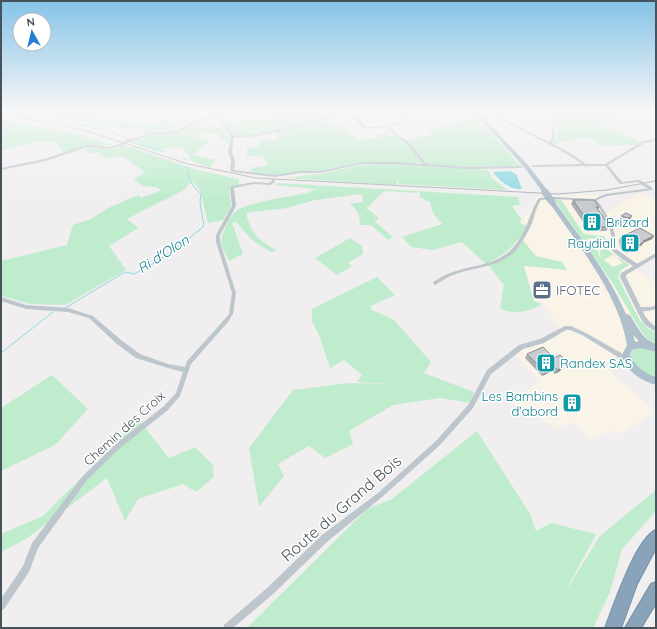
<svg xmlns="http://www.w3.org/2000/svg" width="657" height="629" viewBox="0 0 657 629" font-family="Quicksand,sans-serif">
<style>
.commercial{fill:#faf4e8}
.green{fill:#bfeccd}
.water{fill:#8fdae6}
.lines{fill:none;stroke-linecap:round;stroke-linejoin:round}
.stream{stroke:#8fdae6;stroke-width:1}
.minor-tunnel{stroke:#c6c7c9;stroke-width:3;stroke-dasharray:3 1.5;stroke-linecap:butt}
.motorway-casing{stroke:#748fa6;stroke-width:2}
.minor{fill:#bdc6cc;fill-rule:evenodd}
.tertiary{fill:#bdc6cc;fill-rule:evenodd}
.secondary{fill:#bdc8d1;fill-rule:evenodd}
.primary{fill:#afbfcb;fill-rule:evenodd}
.motorway{fill:#89a4ba;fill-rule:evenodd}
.rail{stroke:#b1b4b8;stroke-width:1}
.minor-bridge{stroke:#bdc6cc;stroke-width:3}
.primary-bridge-far1{stroke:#afbfcb;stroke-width:5}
.primary-bridge{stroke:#afbfcb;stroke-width:7}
.wall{fill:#acafb3}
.shaded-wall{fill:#8c8f92}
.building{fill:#c8ccd0;stroke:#8c8f92}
.labels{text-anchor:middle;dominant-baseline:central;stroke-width:3;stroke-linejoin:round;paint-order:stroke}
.culture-label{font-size:13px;fill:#0d838f;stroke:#fff;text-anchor:start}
.service-label{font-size:13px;fill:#4e5e75;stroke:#fff;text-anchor:start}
.street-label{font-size:13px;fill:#47535a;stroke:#fff}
.water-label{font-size:14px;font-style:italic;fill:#158091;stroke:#fff}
.near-street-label{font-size:16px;fill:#47535a;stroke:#fff}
</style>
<rect width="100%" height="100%" fill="#f0eeee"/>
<path class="commercial" d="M640,193L656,200V258L636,269L656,282V386L639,378L616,356L603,365L656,412L616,435L611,430L591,439L572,422L557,428L508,401L540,382L515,354L560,328L545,306L534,301L522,265L520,237L525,226L521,223L538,197L598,195L600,204L606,213Z"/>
<g class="green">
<path d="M9,111H104L99,120L103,121H129L149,124L164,119L179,129C168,133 157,132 146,134L143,130L117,127H97L91,123L50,119L7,113Z"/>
<path d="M276,111H350L324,118V119L299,123L259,134L233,136L226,123L278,115Z"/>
<path d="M542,111H612L629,117L602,124L640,142L638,145H615L604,147L587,137L553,144L557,138L556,127Z"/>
<path d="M473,117H477L520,166L473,167L429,165L403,140L432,135L428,130Z"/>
<path d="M1,119L79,134L113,145L84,146L65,153L55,141L39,142L1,150Z"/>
<path d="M324,120L329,126L339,124L359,141L377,137L376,135L385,134L389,136L396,135L422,162L420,163L373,162L355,163L319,171L278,175L252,173L251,168L268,165L262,155L247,156V148L258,147L259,141L278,140L276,131L298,124Z"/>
<path d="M199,122L201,128L221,126L228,134L231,142L221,139L219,134L199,133L197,138L210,140L193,155L216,160L210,168L190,160L189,156L181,147L166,148L157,152L129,142L159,134L178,132Z"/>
<path d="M124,145L197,170L239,179V185L229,188L231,207L223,220L208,223L200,190L192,181L184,190L127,219L138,228L109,246L126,270L65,305L31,304L1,296V261L67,245L73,225L91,219L110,207L139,195L141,198L162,190L155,187L143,186L134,179L145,172L122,156L105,158L99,152L89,154L86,148L117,149Z"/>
<path d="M394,163L488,170L492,178L507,190L399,184L398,180L396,185L287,178L325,173L359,165Z"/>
<path d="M278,183L518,197L520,205L512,206L521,219L520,223L528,226L521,238L536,256L562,262L567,270L524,266L534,301L542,304C531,311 512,316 500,308L504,285L489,266L507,256L519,240H517C509,251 499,258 486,264L462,242L433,250L411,247L402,237L442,224L433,213L430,202L420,197L419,191L417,193L386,191C378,194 374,203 366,208L378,217V219L374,221L393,237L388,240L371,225H360C360,215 358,210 350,204L363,202L362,194L315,200L287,208L246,213C252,235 258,239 277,251L271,252L253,241L236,222L232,223L243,254L229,261L220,242C224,232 227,219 235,212C244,203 293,196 307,193L315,189L275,185Z"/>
<path d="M554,199L561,200L584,234L603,236L608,240L589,238L587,242L590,245L597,250L600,257H601L599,251L606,248L616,257L612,255L604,260L613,267L623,263L617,258H619L630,265L621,270L618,277L639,319L646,327L656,333V345L651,343L641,331L613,284Z"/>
<path d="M350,238L362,246L363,254L348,263L352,266L337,275L315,258Z"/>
<path d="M377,277L395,295L370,306L372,310L394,320L431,362L424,373L474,392L472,403L440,398L393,405L349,431L353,444L325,458L309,446L278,464L284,476L259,507L249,448L293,390L349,383L393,384L357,382L362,375L344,360L330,368L319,335L312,321V309Z"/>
<path d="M642,347L656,351V379L639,371L630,356L633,349Z"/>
<path d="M52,375L88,409L55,445L1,471V408Z"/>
<path d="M139,420L169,458L195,447L213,465L214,477L196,492L183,484L138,499L125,521L107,478L26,539L1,552V534L43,516Z"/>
<path d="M477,431L530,514L536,531L551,523L596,534L564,594L600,536L656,490V511L622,549L610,592L593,628H247L367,509L392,499Z"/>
</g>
<path class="water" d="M510,171L516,174L522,189C511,190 499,181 493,172Z"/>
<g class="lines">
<g class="stream">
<path d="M1,116H3"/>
<path d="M13,116L90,126L95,129L109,130L127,139"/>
<path d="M143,145L165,152"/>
<path d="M183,158L187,160"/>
<path d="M65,308L125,272L134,274C160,261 182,245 204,226L200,203L201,194C192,186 187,178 187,166"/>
<path d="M1,353L53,312"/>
</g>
<path class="minor-tunnel" d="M273,182L274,178"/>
<g class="motorway-casing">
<g id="motorway">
<path d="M656,530V548L637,584L621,628H605C613,607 636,538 656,530Z"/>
<path d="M656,582V603L641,628H625L651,584Z"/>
</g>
</g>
<g class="minor">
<path d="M147,111H149L153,114L151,115Z"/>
<path d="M228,111H230L225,115H223V113Z"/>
<path d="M424,111H427L406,116L407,122L398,125L388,127L409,143L427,164L467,167L521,166L523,167L521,168L467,169L429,166L427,167L425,166L397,164H361L320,173H300L275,177L232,172L230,171L231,161L228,152L231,137L217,117L189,126L179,133L153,135L130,141L128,140L153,133L177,131L187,124L216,115L217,114H218L234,136L258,134L346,113L359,119L366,127C379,125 392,127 404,121L403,115ZM346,115L357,121L364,129L386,127L407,145L423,164L397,162H361L320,171H300L275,175L234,170L235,161L232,152L234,138L258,136Z"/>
<path d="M493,111H495C511,125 531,133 549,142L552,138V127L554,126L555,138L552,143L572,154L586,164H605L643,141L656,139V141L645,143L608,165L622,182L639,180L644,183L642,184L638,182L620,184L605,166H588L586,167L584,166L532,167V165H533L582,164C563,150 543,142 523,131C513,126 500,120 493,111Z"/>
<path d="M120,144H121V146L108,149L94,147L84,148L46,161L1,170V168L44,159L84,146L94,145L108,147Z"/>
<path d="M272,181L275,182L270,185L254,184L234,188L236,206L220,235V242L236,293L233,314L228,322L191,364L180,396L168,410L120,448L87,480L38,548L29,572L4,609L1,610V599L23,566L32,543L83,476L116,444L164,406L176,393L183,372L168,368L136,358L117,344L89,318L68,312L26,309L1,301V297L26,305L68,308L93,316L121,340L140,354L168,364L185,367L187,361L224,320L229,314L232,293L216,242V235L232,206L230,187L232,186L254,182L269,183Z"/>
<path d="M651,188L653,189L652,190L607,196L597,200C604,209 614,225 615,236C616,241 614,245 616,249L639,265V267H635C630,264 615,255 612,250C609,246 612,240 611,235C609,223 601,210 594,201L554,199L541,200C536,207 535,215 532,223C528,233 522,242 516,250C501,267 476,267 456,274C449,276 443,280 437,284L435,285L433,283V282C440,278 446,274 453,272C473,265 498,265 513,248C519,241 524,232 527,224C531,215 533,206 539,198L554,197L594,199L606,194Z"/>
<path d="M656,305V309C651,311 641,313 637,309L639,307H651Z"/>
<path d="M565,326H571L586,333L630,358L631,360L630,362H626L582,335L570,330H566L544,343L523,349L491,374L473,408L440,445L382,497L328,541L273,594L233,628H223L224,625L267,588L322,535L378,493L436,441L469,404L487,370L519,345L540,339Z"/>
</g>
<path class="tertiary" d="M656,253V257L626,275V277L645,316L649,321L656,327V332L645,325L641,319L620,277L621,273Z"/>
<path class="secondary" d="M202,111C208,110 212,113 218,114C229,114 240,110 251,111L217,116Z"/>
<g class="primary">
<path d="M473,111H477L528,165L547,190L546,191H542L524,167Z"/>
<path d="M552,200L554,201C580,237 608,273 626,314L630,315C636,325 644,341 656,344V352L642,348L635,349L632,350L630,355C635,366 645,374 656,377V385C639,380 628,372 622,355L627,345L626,340C617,292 576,242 549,202ZM633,335L639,341L635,342Z"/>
</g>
<use href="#motorway" class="motorway"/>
<path class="rail" d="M1,114L84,130L188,164L256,178L558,194L607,190L656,181"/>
<g class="minor-bridge">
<path d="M120,145L130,140"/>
<path d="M642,183L650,188"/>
</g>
<path class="primary-bridge-far1" d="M544,190L546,193"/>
<path class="primary-bridge" d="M545,192L552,202"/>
</g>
<g class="wall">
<path d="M573,200L599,207L598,210L608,223L607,224L609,227L606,231H589L571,204Z"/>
<path d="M621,216H632L627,224L623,226L616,224Z"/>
<path d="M654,236L652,239L644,242L642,245L627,253L620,248L619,240L621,237Z"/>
<path d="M527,354L554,358L564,365L562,366L560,371L555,374L552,371L542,376L525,358Z"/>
<path d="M581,400L570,408L566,403L568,401Z"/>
</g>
<g class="shaded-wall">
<path d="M632,216L627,224L623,226L629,218Z"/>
<path d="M654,236L652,239L641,244L643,241Z"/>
<path d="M644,242L642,245L627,253L629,250Z"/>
<path d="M567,361L564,365L558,368L561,364Z"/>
<path d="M555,367L552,371L542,376L545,372Z"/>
<path d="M563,367L560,371L555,374L558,370Z"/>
</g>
<g class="building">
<path d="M573,200H594L599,207H596L608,223H606L609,227H592Z"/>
<path d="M626,213L632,216L629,218L621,216Z"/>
<path d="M640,228L654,236L643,241L644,242L629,250L622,246L621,237Z"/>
<path d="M543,347L554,358L560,355L567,361L561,364L563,367L558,370L555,367L545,372L527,354Z"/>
<path d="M577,396L581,400L573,406L568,401Z"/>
</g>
<linearGradient id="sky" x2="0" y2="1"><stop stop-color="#84c3e7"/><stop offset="0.56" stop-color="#f8f7f7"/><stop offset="1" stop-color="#f8f7f7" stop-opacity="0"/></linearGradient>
<rect width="657" height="199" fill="url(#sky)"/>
<defs>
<g id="building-square" transform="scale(1)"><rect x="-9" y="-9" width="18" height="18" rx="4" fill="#0f9aa8" stroke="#fff"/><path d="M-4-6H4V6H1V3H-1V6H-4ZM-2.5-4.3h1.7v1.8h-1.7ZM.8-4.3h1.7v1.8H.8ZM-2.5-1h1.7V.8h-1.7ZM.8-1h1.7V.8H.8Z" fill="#fff"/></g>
<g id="office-square" transform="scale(1)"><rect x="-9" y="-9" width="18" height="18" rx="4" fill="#5c6f8a" stroke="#fff"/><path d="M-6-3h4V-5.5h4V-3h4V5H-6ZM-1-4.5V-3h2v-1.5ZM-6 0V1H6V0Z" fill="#fff"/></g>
</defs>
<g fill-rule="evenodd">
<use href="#building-square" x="592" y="222"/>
<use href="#building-square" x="630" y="243"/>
<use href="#office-square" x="542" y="290"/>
<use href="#building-square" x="546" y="363"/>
<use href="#building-square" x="572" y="403"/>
</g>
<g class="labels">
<g class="culture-label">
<text x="606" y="222">Brizard</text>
<text x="616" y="243" text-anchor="end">Raydiall</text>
<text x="560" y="363">Randex SAS</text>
<text x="558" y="396" text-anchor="end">Les Bambins<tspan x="558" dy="15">d’abord</tspan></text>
</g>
<g class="service-label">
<text x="556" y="290">IFOTEC</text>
</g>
<g class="street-label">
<text transform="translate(124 428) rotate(-42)">Chemin des Croix</text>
</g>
<g class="water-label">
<text transform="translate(163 254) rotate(-33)">Ri d'Olon</text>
</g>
<g class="near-street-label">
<text transform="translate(341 508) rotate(-41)">Route du Grand Bois</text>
</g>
</g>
<rect width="657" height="629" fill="none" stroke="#47535a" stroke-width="4"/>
<g transform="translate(32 32) rotate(352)"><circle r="19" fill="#ffffff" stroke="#b5babd"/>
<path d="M0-3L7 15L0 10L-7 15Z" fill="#257dd4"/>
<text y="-6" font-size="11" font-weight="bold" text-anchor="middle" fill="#47535a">N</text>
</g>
</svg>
